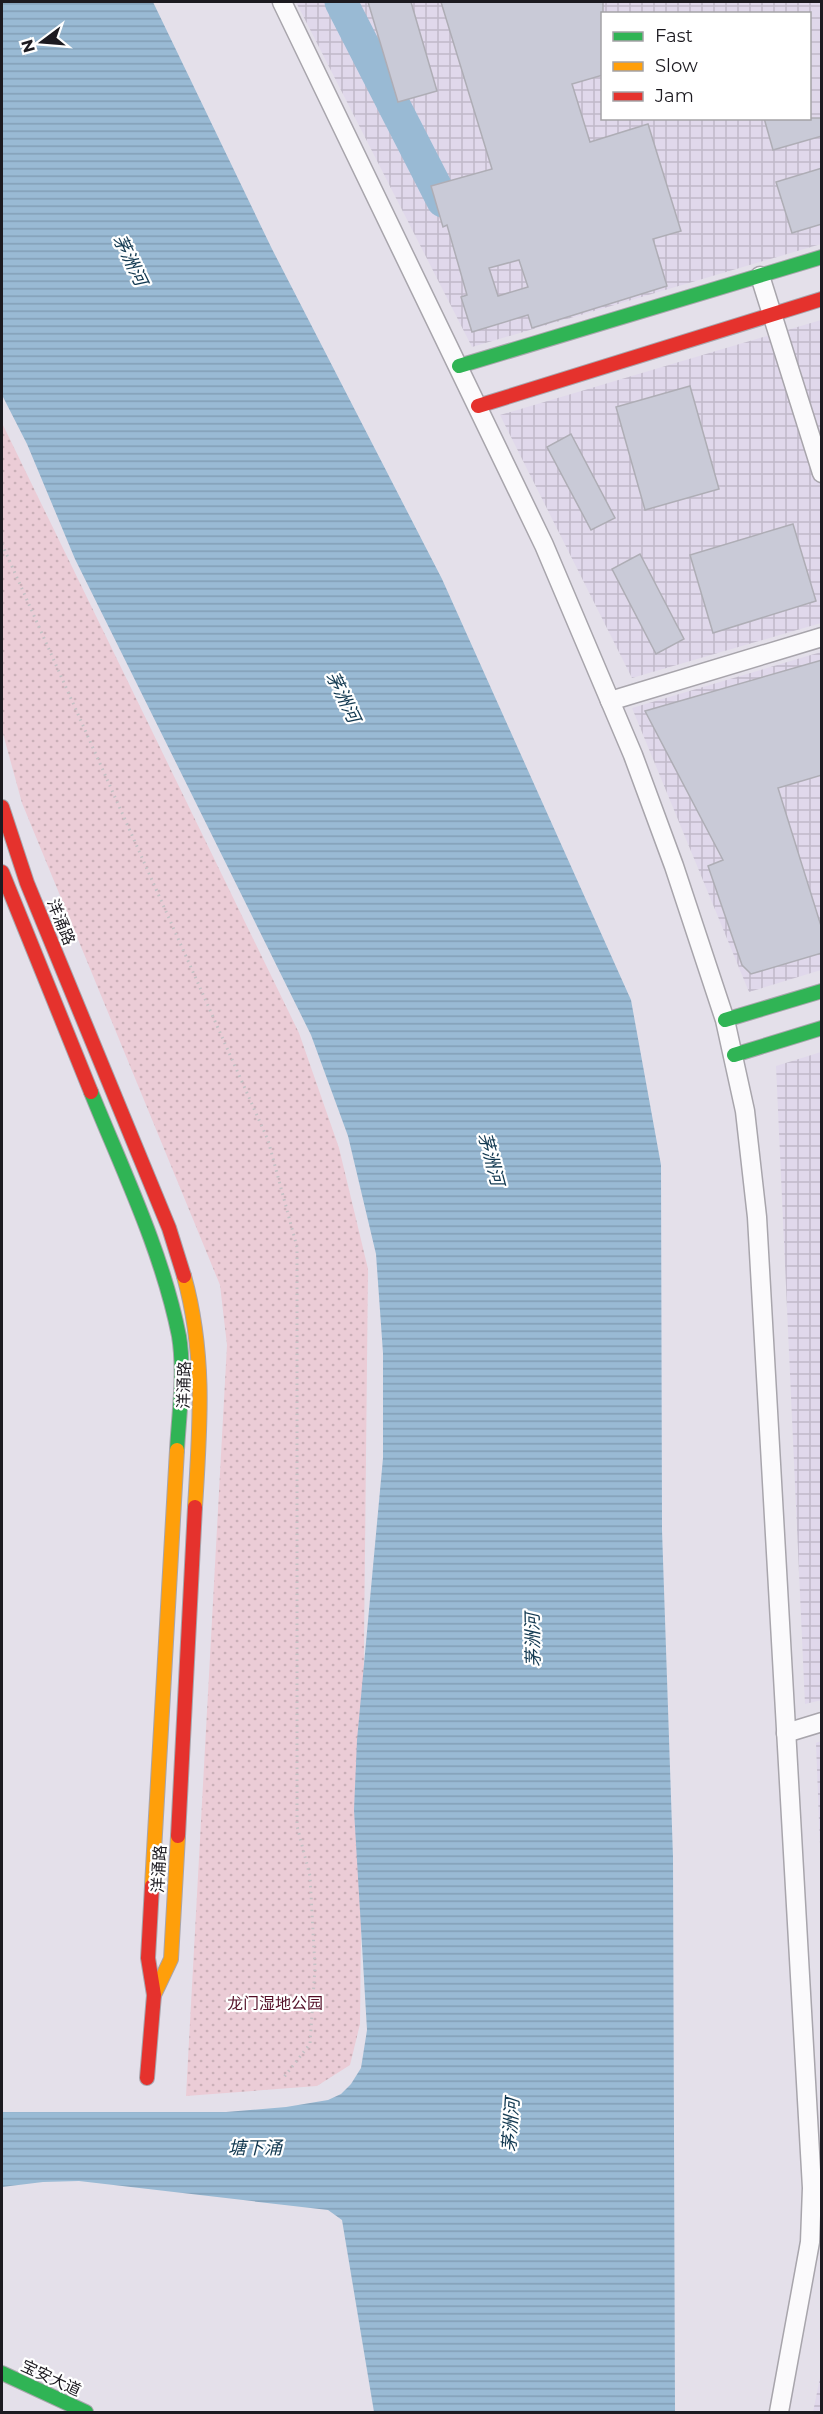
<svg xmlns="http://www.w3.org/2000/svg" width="823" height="2414" viewBox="0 0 823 2414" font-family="Montserrat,'Noto Sans SC',sans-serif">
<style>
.industrial{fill:url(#industrial-grid);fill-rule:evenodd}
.grass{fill:url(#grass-dots)}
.water{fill:url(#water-rules)}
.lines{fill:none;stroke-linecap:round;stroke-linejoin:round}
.river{stroke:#99bad4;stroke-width:33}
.building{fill:#c9cad7;stroke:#aeadb5;stroke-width:1.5;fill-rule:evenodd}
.street-casing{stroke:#a8a5ac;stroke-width:21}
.fast-casing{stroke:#a8a5ac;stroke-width:16}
.slow-casing{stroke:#a8a5ac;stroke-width:16}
.jam-casing{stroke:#a8a5ac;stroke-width:16}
.path{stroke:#c3c1c4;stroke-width:3;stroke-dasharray:1.5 4.5;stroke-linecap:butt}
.street{stroke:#fbfafc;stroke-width:18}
.fast{stroke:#30b455;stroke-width:14}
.slow{stroke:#ff9f0a;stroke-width:14}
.jam{stroke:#e5322d;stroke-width:14}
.labels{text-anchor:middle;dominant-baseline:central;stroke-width:4.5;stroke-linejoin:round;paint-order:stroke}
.street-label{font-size:16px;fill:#1c1a20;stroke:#fff}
.park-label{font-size:16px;fill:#530e26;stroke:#fff}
.water-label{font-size:18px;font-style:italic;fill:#113850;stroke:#fff}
</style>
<defs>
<pattern id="industrial-grid" width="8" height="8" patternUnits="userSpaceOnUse" patternTransform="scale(1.5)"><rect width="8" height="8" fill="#e0d8eb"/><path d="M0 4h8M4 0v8" fill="none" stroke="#c0b9c9"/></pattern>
<pattern id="grass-dots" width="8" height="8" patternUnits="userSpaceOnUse" patternTransform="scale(1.5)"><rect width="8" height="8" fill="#ebccd6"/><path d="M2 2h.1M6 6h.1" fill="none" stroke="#c9afb7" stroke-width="1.8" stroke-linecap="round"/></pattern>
<pattern id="water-rules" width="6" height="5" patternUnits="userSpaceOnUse" patternTransform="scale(1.5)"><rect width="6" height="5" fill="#99bad4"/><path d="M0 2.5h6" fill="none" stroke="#839fb6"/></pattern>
</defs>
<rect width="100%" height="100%" fill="#e4e0ea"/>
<g class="industrial">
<path d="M296,2H821V244L472,347ZM602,14H810V118H602Z"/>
<path d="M821,320V623L632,678L500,415Z"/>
<path d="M821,652V970L749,992L632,708Z"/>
<path d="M821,1052L822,1700L805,1704L776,1066Z"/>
<path d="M821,1741H822L821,1873L816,1743Z"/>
<path d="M821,2373V2412H813Z"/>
</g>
<path class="grass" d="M2,423L299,1033L339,1148L368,1269L360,2024L350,2065L317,2086L186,2096L227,1345L220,1285L22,803L2,730Z"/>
<path class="water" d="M2,2H153L272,249L442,579L631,1000L661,1165L662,1530L673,1857L675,2412H374L342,2220L328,2210L79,2181L43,2182L2,2187V2112H226L286,2107L328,2100L341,2094L351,2084L361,2068L367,2030L354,1810L357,1740L383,1458V1353L376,1254L348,1136L311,1035L75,559L27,444L2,395Z"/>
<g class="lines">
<path class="river" d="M341,2L443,201"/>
</g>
<g class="building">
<path d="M368,2H411L437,91L398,102Z"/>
<path d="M441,2H603V75L572,84L590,142L648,124L681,231L653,239L667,286L532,328L528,315L472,332L461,297L467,295L447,225L443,227L431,186L492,169ZM519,260L528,287L498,296L489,268Z"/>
<path d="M764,118H822V136L773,150Z"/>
<path d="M822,168V224L792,233L776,182Z"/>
<path d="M690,386L719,489L645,510L616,407Z"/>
<path d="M571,434L615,518L591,530L547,447Z"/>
<path d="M793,524L816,601L713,633L690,555Z"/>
<path d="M640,554L684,639L656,654L612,569Z"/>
<path d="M822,660V775L778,788L822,929V953L751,974L742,965L708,866L723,860L645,711Z"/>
</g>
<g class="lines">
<g class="street-casing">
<g id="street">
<path d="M282,2L544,545L633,755L674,866L725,1020L745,1111L757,1217L812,2188L810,2242L779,2412"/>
<path d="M760,276L822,473"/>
<path d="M610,701L822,637"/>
<path d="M786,1733L822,1722"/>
</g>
</g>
<g class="fast-casing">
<g id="fast">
<path d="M459,366L822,257"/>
<path d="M725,1020L822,991"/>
<path d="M734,1055L822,1028"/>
<path d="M91,1092C123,1171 162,1251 179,1336C185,1372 179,1414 177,1450"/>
<path d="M2,2373L86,2412"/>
</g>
</g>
<g class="slow-casing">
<g id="slow">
<path d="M184,1276C206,1355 200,1427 195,1507"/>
<path d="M152,1886L177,1450"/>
<path d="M154,1995L171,1959L178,1836"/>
</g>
</g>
<g class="jam-casing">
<g id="jam">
<path d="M478,406L822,299"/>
<path d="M2,807L27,883L169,1228L184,1276"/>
<path d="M2,872L91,1092"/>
<path d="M178,1836L195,1507"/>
<path d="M147,2078L154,1995L148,1958L152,1886"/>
</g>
</g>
<path class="path" d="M2,544L268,1140L297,1247V1826L310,1876L315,1968L310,2044L284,2077"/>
<use href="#street" class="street"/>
<use href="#fast" class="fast"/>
<use href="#slow" class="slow"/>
<use href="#jam" class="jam"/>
</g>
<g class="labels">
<g class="street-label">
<text transform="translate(61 922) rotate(68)">洋涌路</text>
<text transform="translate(184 1385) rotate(-89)">洋涌路</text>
<text transform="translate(159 1869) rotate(-87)">洋涌路</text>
<text transform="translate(51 2378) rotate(25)">宝安大道</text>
</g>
<g class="park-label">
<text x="275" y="2003">龙门湿地公园</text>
</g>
<g class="water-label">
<text transform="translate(130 260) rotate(64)">茅洲河</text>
<text transform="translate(343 697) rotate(64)">茅洲河</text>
<text transform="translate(491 1159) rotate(75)">茅洲河</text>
<text transform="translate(533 1640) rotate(-91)">茅洲河</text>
<text transform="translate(511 2125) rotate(-86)">茅洲河</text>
<text x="255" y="2148">塘下涌</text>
</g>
</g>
<rect width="823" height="2414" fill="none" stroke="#1c1a20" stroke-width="6"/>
<rect x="601" y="12" width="210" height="108" fill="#ffffff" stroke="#a4a3a6" stroke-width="1.5"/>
<rect x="613" y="32" width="30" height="9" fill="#30b455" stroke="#a4a3a6" stroke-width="1.5"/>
<text x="655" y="42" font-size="18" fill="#1c1a20">Fast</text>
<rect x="613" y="62" width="30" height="9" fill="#ff9f0a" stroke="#a4a3a6" stroke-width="1.5"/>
<text x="655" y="72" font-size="18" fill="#1c1a20">Slow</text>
<rect x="613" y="92" width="30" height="9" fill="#e5322d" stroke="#a4a3a6" stroke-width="1.5"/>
<text x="655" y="102" font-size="18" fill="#1c1a20">Jam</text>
<g transform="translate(42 42) rotate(254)" stroke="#ffffff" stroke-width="4.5" paint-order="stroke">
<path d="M0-4.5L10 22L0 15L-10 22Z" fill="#1c1a20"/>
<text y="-9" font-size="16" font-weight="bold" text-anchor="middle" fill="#1c1a20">N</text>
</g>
</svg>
